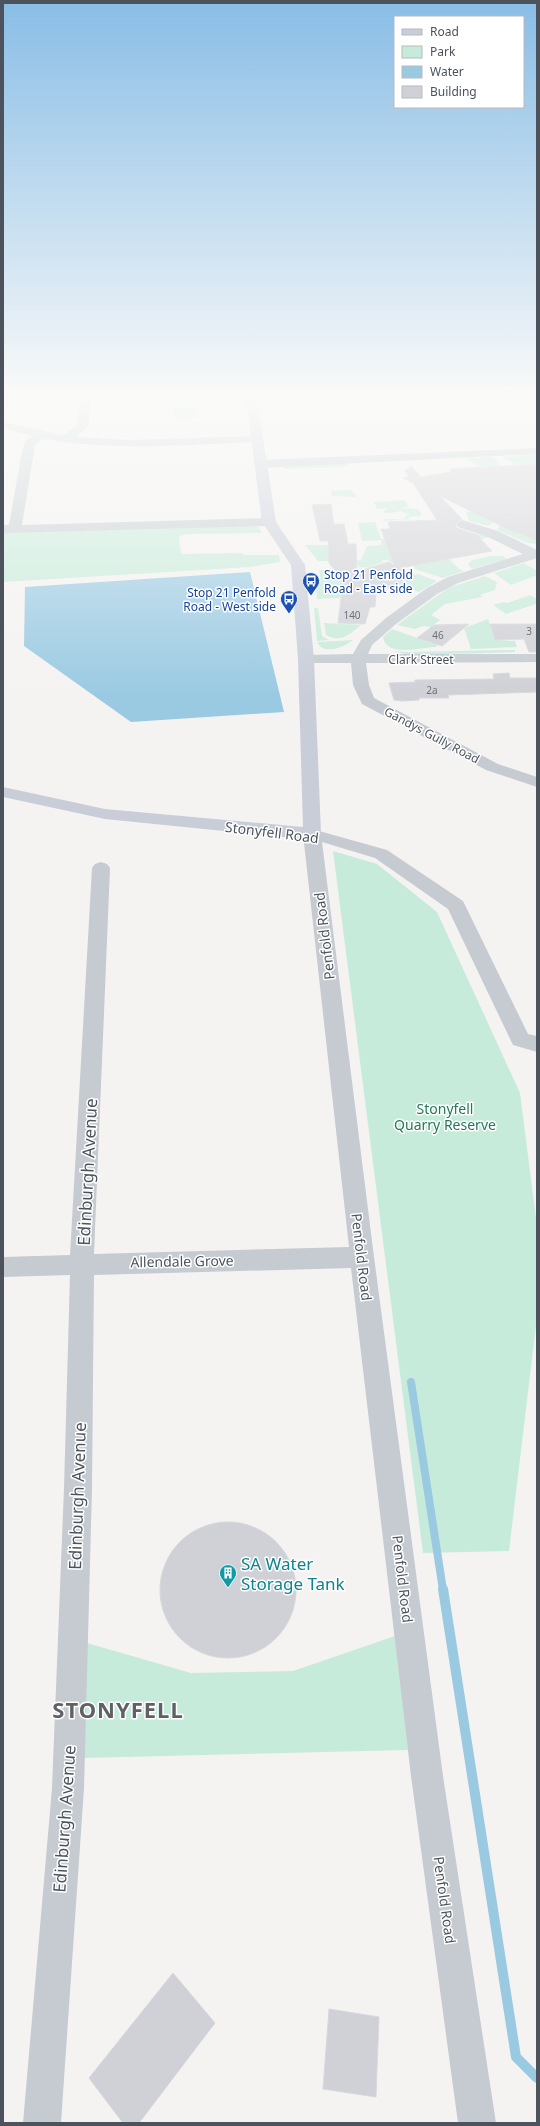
<svg xmlns="http://www.w3.org/2000/svg" width="540" height="2126" viewBox="0 0 540 2126" font-family="'Noto Sans',sans-serif">
<style>
.green{fill:#c7ebda}
.water{fill:#9acae2}
.lines{fill:none;stroke-linecap:round;stroke-linejoin:round}
.stream-far1{stroke:#9acae2;stroke-width:8}
.stream{stroke:#9acae2;stroke-width:10}
.building{fill:#d0d1d6;stroke:#d7d8dc}
.street{fill:#c5cbd1;fill-rule:evenodd}
.secondary{fill:#c8cdd8;fill-rule:evenodd}
.labels{text-anchor:middle;dominant-baseline:central;stroke-width:3;stroke-linejoin:round;paint-order:stroke}
.far-number-label{font-size:10px;fill:#6d727b}
.far-transit-label{font-size:12px;fill:#164399;stroke:#fff;text-anchor:start}
.far-street-label{font-size:12px;fill:#4c535d;stroke:#fff}
.street-label{font-size:14px;fill:#4c535d;stroke:#fff}
.park-label{font-size:14px;fill:#247758;stroke:#fff}
.near-street-label{font-size:17px;fill:#4c535d;stroke:#fff}
.near-culture-label{font-size:17px;fill:#0d838f;stroke:#fff;text-anchor:start}
.near-district-label{font-size:22px;font-weight:bold;letter-spacing:1px;fill:#5f6166;stroke:#fff}
</style>
<rect width="100%" height="100%" fill="#f4f3f2"/>
<g class="green">
<path d="M195,400L196,418H173L172,401Z"/>
<path d="M537,454V463C525,465 513,466 503,457Z"/>
<path d="M493,457L499,463V467C487,467 475,467 467,458Z"/>
<path d="M346,463L347,466L339,467L285,469L283,466Z"/>
<path d="M351,490L357,497L332,496L331,491Z"/>
<path d="M405,500L408,507L400,508L417,509L420,511L421,516L409,517V519L384,521L383,519H403L409,514L400,511C394,512 390,515 383,512L388,508L377,509L374,502Z"/>
<path d="M466,512H479L493,517L492,524L488,526L469,521Z"/>
<path d="M505,515L519,533L530,538L537,535V544L528,543L497,530Z"/>
<path d="M375,522L381,539L408,538L462,530L490,537L394,561L402,568L387,560H382L383,562C374,564 369,569 359,567L356,561L361,560L367,546L382,545L381,540L362,541L358,523Z"/>
<path d="M253,526L258,527L262,533L185,534L179,537L181,554L242,553L244,555H279L280,562L250,567L3,582V532Z"/>
<path d="M305,545H328L329,561H318Z"/>
<path d="M491,556H502L507,559L472,569L468,564L472,560Z"/>
<path d="M447,557L459,569L464,571L443,578L415,569L414,565Z"/>
<path d="M524,563L537,571V575L511,585L494,573Z"/>
<path d="M319,570L335,571L336,572L328,574L332,578L338,577L343,581V595H341L340,598L317,599L316,587L321,583Z"/>
<path d="M418,574L437,581L419,592L397,584Z"/>
<path d="M485,576L497,582L495,590L480,595L483,597L445,604L431,615L443,621L440,620L431,627L423,626L415,629L397,625L448,588Z"/>
<path d="M530,595L537,599L536,604L506,614L493,605L504,602L507,603Z"/>
<path d="M314,608H318L322,636L329,640L317,641Z"/>
<path d="M488,619L495,640L515,641L517,647L471,649L464,628Z"/>
<path d="M324,623L361,625C349,635 341,643 326,635Z"/>
<path d="M392,629L437,645L436,647C420,647 386,658 383,637Z"/>
<path d="M353,640C344,647 324,656 317,642Z"/>
<path d="M515,650V652L409,655L393,651L407,652Z"/>
<path d="M333,851L377,864L437,912L520,1093L537,1226V1317L509,1551L423,1553Z"/>
<path d="M395,1636L408,1750L83,1758L87,1643L191,1673L293,1671Z"/>
</g>
<path class="water" d="M250,572L284,712L131,722L24,646L25,587Z"/>
<g class="lines">
<path class="stream-far1" d="M411,1382L443,1590"/>
<path class="stream" d="M443,1589L516,2057L537,2078"/>
</g>
<g class="building">
<path d="M537,464V541L519,533L517,534L440,496L462,519L455,524L457,528L477,535L492,551L400,568L416,576L376,593L375,607H370L365,624L338,623L343,581L329,563L328,541H320L312,505L331,504L334,524H344L348,544H356L357,571L389,562L394,565L381,529H390L388,522L437,520L413,483L403,478L409,477L405,471L411,466L421,477L451,472L450,469Z"/>
<path d="M469,624L442,646L417,638L434,625Z"/>
<path d="M490,624H537V652H529L524,639L495,640Z"/>
<path d="M509,673L510,678H537V692L448,695L449,698H419V700L402,701L394,700L389,683L415,682V680L494,679L493,674Z"/>
<circle cx="228" cy="1590" r="68"/>
<path d="M173,1973L215,2023L139,2123H123L89,2078Z"/>
<path d="M329,2009L379,2017L376,2097L323,2089Z"/>
</g>
<g class="lines">
<g class="street">
<path d="M81,398H91L88,426L76,437L129,440L257,436L263,439L257,442C186,445 114,451 44,439L36,444L34,451L22,525L269,518L275,522L269,526L3,533V525H9L22,451L25,442L32,436L3,428V422L64,435L77,425Z"/>
<path d="M537,448V454L262,468L256,464L262,460Z"/>
<path d="M462,520L498,531L537,550V558L458,583L437,594L396,624L372,645L368,654H537V662L366,663L369,685L374,698L498,764L537,777V787L486,770L362,704L353,685L351,663H306L301,662L299,659L301,656L306,655L353,654L361,640L386,618L427,588L448,577L523,554L488,537L458,527L456,524Z"/>
<path d="M312,829L387,850L463,901L528,1034L537,1036V1052L513,1045L448,909L375,858L322,842L374,1257L443,1776L496,2123H458L411,1776L351,1268L94,1275L92,1488L84,1788L61,2123H23L52,1788L64,1488L70,1275L3,1277V1257L70,1255L92,868L95,864L101,862L107,864L110,868L94,1254L349,1247L303,834L306,830Z"/>
</g>
<path class="secondary" d="M246,398H257L276,522L305,565L314,659L321,834L318,838L312,840L105,819L3,797V787L105,809L303,827L298,659L291,565L262,522Z"/>
</g>
<linearGradient id="sky" x2="0" y2="1"><stop stop-color="#89bde6"/><stop offset="0.57" stop-color="#fafaf9"/><stop offset="1" stop-color="#fafaf9" stop-opacity="0"/></linearGradient>
<rect width="540" height="695" fill="url(#sky)"/>
<defs>
<g id="bus-pin" transform="scale(0.9)"><path d="M0 17L-7.5 6A9.5 9.5 0 1 1 7.5 6Z" fill="#1a4fb4" stroke="#fff"/><path d="M-5-6H5V4H4V6H2V4H-2V6H-4V4H-5ZM-3.5-4V0h7V-4ZM-3.5 1.2v1.5H-2V1.2ZM2 1.2v1.5H3.5V1.2Z" fill="#fff"/></g>
<g id="building-pin" transform="scale(0.9)"><path d="M0 17L-7.5 6A9.5 9.5 0 1 1 7.5 6Z" fill="#0f9aa8" stroke="#fff"/><path d="M-4-6H4V6H1V3H-1V6H-4ZM-2.5-4.3h1.7v1.8h-1.7ZM.8-4.3h1.7v1.8H.8ZM-2.5-1h1.7V.8h-1.7ZM.8-1h1.7V.8H.8Z" fill="#fff"/></g>
</defs>
<g fill-rule="evenodd">
<use href="#bus-pin" x="311" y="581"/>
<use href="#bus-pin" x="289" y="599"/>
<use href="#building-pin" x="228" y="1573"/>
</g>
<g class="labels">
<g class="far-number-label">
<text x="352" y="615">140</text>
<text x="529" y="631">3</text>
<text x="438" y="635">46</text>
<text x="432" y="690">2a</text>
</g>
<g class="far-transit-label">
<text x="324" y="574">Stop 21 Penfold<tspan x="324" dy="14">Road - East side</tspan></text>
<text x="276" y="592" text-anchor="end">Stop 21 Penfold<tspan x="276" dy="14">Road - West side</tspan></text>
</g>
<g class="far-street-label">
<text x="421" y="659">Clark Street</text>
<text transform="translate(432 735) rotate(28)">Gandys Gully Road</text>
</g>
<g class="street-label">
<text transform="translate(272 832) rotate(7)">Stonyfell Road</text>
<text transform="translate(324 936) rotate(-97)">Penfold Road</text>
<text transform="translate(362 1257) rotate(83)">Penfold Road</text>
<text transform="translate(182 1261) rotate(-1)">Allendale Grove</text>
<text transform="translate(403 1579) rotate(83)">Penfold Road</text>
<text transform="translate(445 1900) rotate(82)">Penfold Road</text>
</g>
<g class="park-label">
<text x="445" y="1108">Stonyfell<tspan x="445" dy="16">Quarry Reserve</tspan></text>
</g>
<g class="near-street-label">
<text transform="translate(87 1172) rotate(-87)">Edinburgh Avenue</text>
<text transform="translate(77 1496) rotate(-88)">Edinburgh Avenue</text>
<text transform="translate(64 1819) rotate(-86)">Edinburgh Avenue</text>
</g>
<g class="near-culture-label">
<text x="241" y="1563">SA Water<tspan x="241" dy="20">Storage Tank</tspan></text>
</g>
<g class="near-district-label">
<text x="118" y="1709">STONYFELL</text>
</g>
</g>
<rect width="540" height="2126" fill="none" stroke="#4c535d" stroke-width="8"/>
<rect x="394" y="16" width="130" height="92" fill="#ffffff" stroke="#b7babe"/>
<rect x="402" y="29" width="20" height="6" fill="#c8cdd8" stroke="#b7babe"/>
<text x="430" y="36" font-size="12" fill="#4c535d">Road</text>
<rect x="402" y="46" width="20" height="12" fill="#c7ebda" stroke="#b7babe"/>
<text x="430" y="56" font-size="12" fill="#4c535d">Park</text>
<rect x="402" y="66" width="20" height="12" fill="#9acae2" stroke="#b7babe"/>
<text x="430" y="76" font-size="12" fill="#4c535d">Water</text>
<rect x="402" y="86" width="20" height="12" fill="#d0d1d6" stroke="#b7babe"/>
<text x="430" y="96" font-size="12" fill="#4c535d">Building</text>
</svg>
